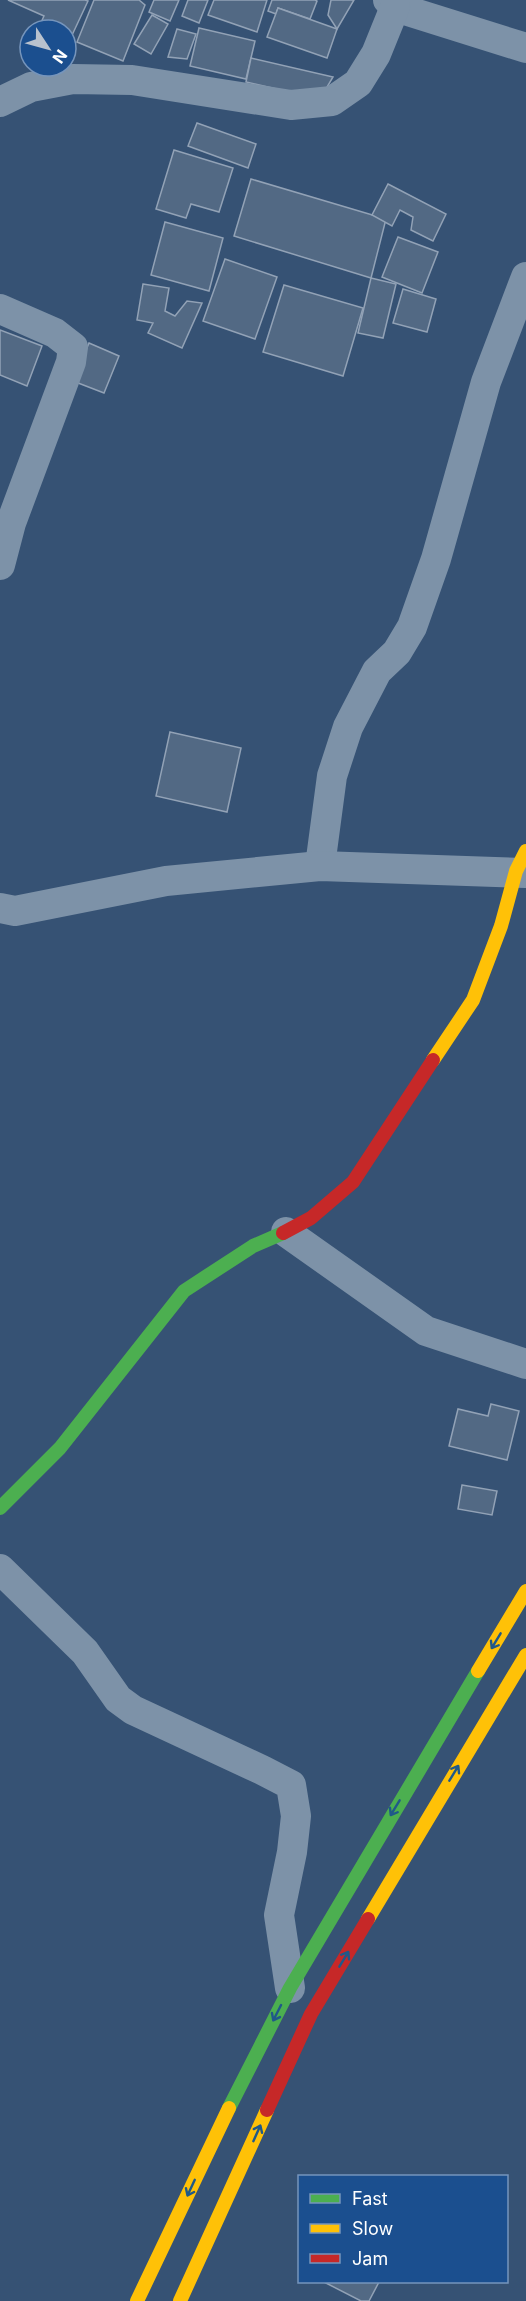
<svg xmlns="http://www.w3.org/2000/svg" width="526" height="2301" viewBox="0 0 526 2301" font-family="Inter,sans-serif">
<style>
.building{fill:#526984;stroke:#92a2b6;stroke-width:1.5}
.lines{fill:none;stroke-linecap:round;stroke-linejoin:round}
.street{stroke:#7d92a8;stroke-width:30}
.fast{stroke:#4caf50;stroke-width:14}
.slow{stroke:#ffc107;stroke-width:14}
.jam{stroke:#c62828;stroke-width:14}
.oneway{stroke:#205989}
</style>
<rect width="100%" height="100%" fill="#365274"/>
<g class="building">
<path d="M8,0H85L88,1L66,48V30L38,29L44,16Z"/>
<path d="M94,0H139L145,5L123,61L77,42Z"/>
<path d="M154,0H179L170,21L149,12Z"/>
<path d="M188,0H208L199,23L182,16Z"/>
<path d="M214,0H267L257,32L208,15Z"/>
<path d="M272,0H315L317,1L310,19L278,8L276,14L268,11Z"/>
<path d="M331,0H354L337,29L328,15Z"/>
<path d="M278,8L337,29L327,58L267,37Z"/>
<path d="M152,15L168,24L151,54L134,44Z"/>
<path d="M199,28L255,41L246,79L190,66Z"/>
<path d="M177,29L196,34L187,59L168,57Z"/>
<path d="M251,58L333,77L320,99L246,82Z"/>
<path d="M197,123L256,144L248,168L188,146Z"/>
<path d="M174,150L233,168L219,212L191,204L186,218L156,209Z"/>
<path d="M251,179L386,219L371,278L234,236Z"/>
<path d="M388,184L446,214L433,241L411,230L413,217L400,210L392,226L372,215Z"/>
<path d="M165,222L223,238L209,291L151,275Z"/>
<path d="M398,237L438,252L422,293L382,277Z"/>
<path d="M225,259L277,277L255,339L203,321Z"/>
<path d="M371,278L396,284L383,338L358,333Z"/>
<path d="M143,284L169,288L165,311L175,316L187,301L202,303L182,348L148,333L153,323L137,320Z"/>
<path d="M284,285L363,308L343,376L263,352Z"/>
<path d="M403,289L436,299L427,332L393,323Z"/>
<path d="M0,330L42,346L27,386L0,375Z"/>
<path d="M89,343L119,356L104,393L73,381Z"/>
<path d="M170,732L241,748L227,812L156,796Z"/>
<path d="M491,1404L519,1411L507,1460L449,1446L458,1409L488,1416Z"/>
<path d="M462,1485L497,1491L492,1515L458,1509Z"/>
<path d="M324,2282H379L369,2301H361Z"/>
</g>
<g class="lines">
<g class="street">
<path d="M388,0L395,7L526,48"/>
<path d="M0,102L31,87L73,79L132,80L291,105L332,101L358,83L376,54L395,7"/>
<path d="M0,309L55,333L73,347L71,362L11,523L0,565"/>
<path d="M320,866L332,776L348,727L377,671L397,652L412,627L436,559L486,382L526,277"/>
<path d="M0,908L15,911L166,881L320,866L526,873"/>
<path d="M286,1232L426,1331L526,1364"/>
<path d="M0,1569L85,1652L118,1699L133,1710L262,1770L291,1785L296,1816L292,1852L279,1915L290,1988"/>
</g>
<g class="fast">
<path d="M0,1508L60,1448L184,1291L253,1246L283,1233"/>
<path d="M229,2108L290,1988L478,1671"/>
</g>
<g class="slow">
<path d="M433,1060L473,1000L501,926L516,871L526,851"/>
<path d="M478,1671L526,1591"/>
<path d="M368,1919L526,1655"/>
<path d="M137,2301L229,2108"/>
<path d="M180,2301L267,2110"/>
</g>
<g class="jam">
<path d="M283,1233L311,1218L353,1182L433,1060"/>
<path d="M267,2110L311,2014L368,1919"/>
</g>
</g>
<defs><path id="oneway-shaft" d="M-6 0H5M1.5-3L5.5 0L1.5 3" fill="none" stroke-width="1.6" stroke-linecap="round" stroke-linejoin="round" transform="scale(1.5)"/></defs>
<g class="oneway">
<use href="#oneway-shaft" transform="translate(496 1641) rotate(121)"/>
<use href="#oneway-shaft" transform="translate(454 1773) rotate(-59)"/>
<use href="#oneway-shaft" transform="translate(395 1808) rotate(121)"/>
<use href="#oneway-shaft" transform="translate(344 1959) rotate(-59)"/>
<use href="#oneway-shaft" transform="translate(277 2013) rotate(117)"/>
<use href="#oneway-shaft" transform="translate(257 2133) rotate(-66)"/>
<use href="#oneway-shaft" transform="translate(191 2188) rotate(115)"/>
</g>
<rect x="298" y="2175" width="210" height="108" fill="#1b4f8f" stroke="#7695bc" stroke-width="1.5"/>
<rect x="310" y="2194" width="30" height="9" fill="#4caf50" stroke="#7695bc" stroke-width="1.5"/>
<text x="352" y="2205" font-size="18" fill="#ffffff">Fast</text>
<rect x="310" y="2224" width="30" height="9" fill="#ffc107" stroke="#7695bc" stroke-width="1.5"/>
<text x="352" y="2235" font-size="18" fill="#ffffff">Slow</text>
<rect x="310" y="2254" width="30" height="9" fill="#c62828" stroke="#7695bc" stroke-width="1.5"/>
<text x="352" y="2265" font-size="18" fill="#ffffff">Jam</text>
<g transform="translate(48 48) rotate(126)"><circle r="28" fill="#1b4f8f" stroke="#7695bc" stroke-width="1.5"/>
<path d="M0-4.5L10 22L0 15L-10 22Z" fill="#b9c2ce"/>
<text y="-9" font-size="16" font-weight="bold" text-anchor="middle" fill="#ffffff">N</text>
</g>
</svg>
